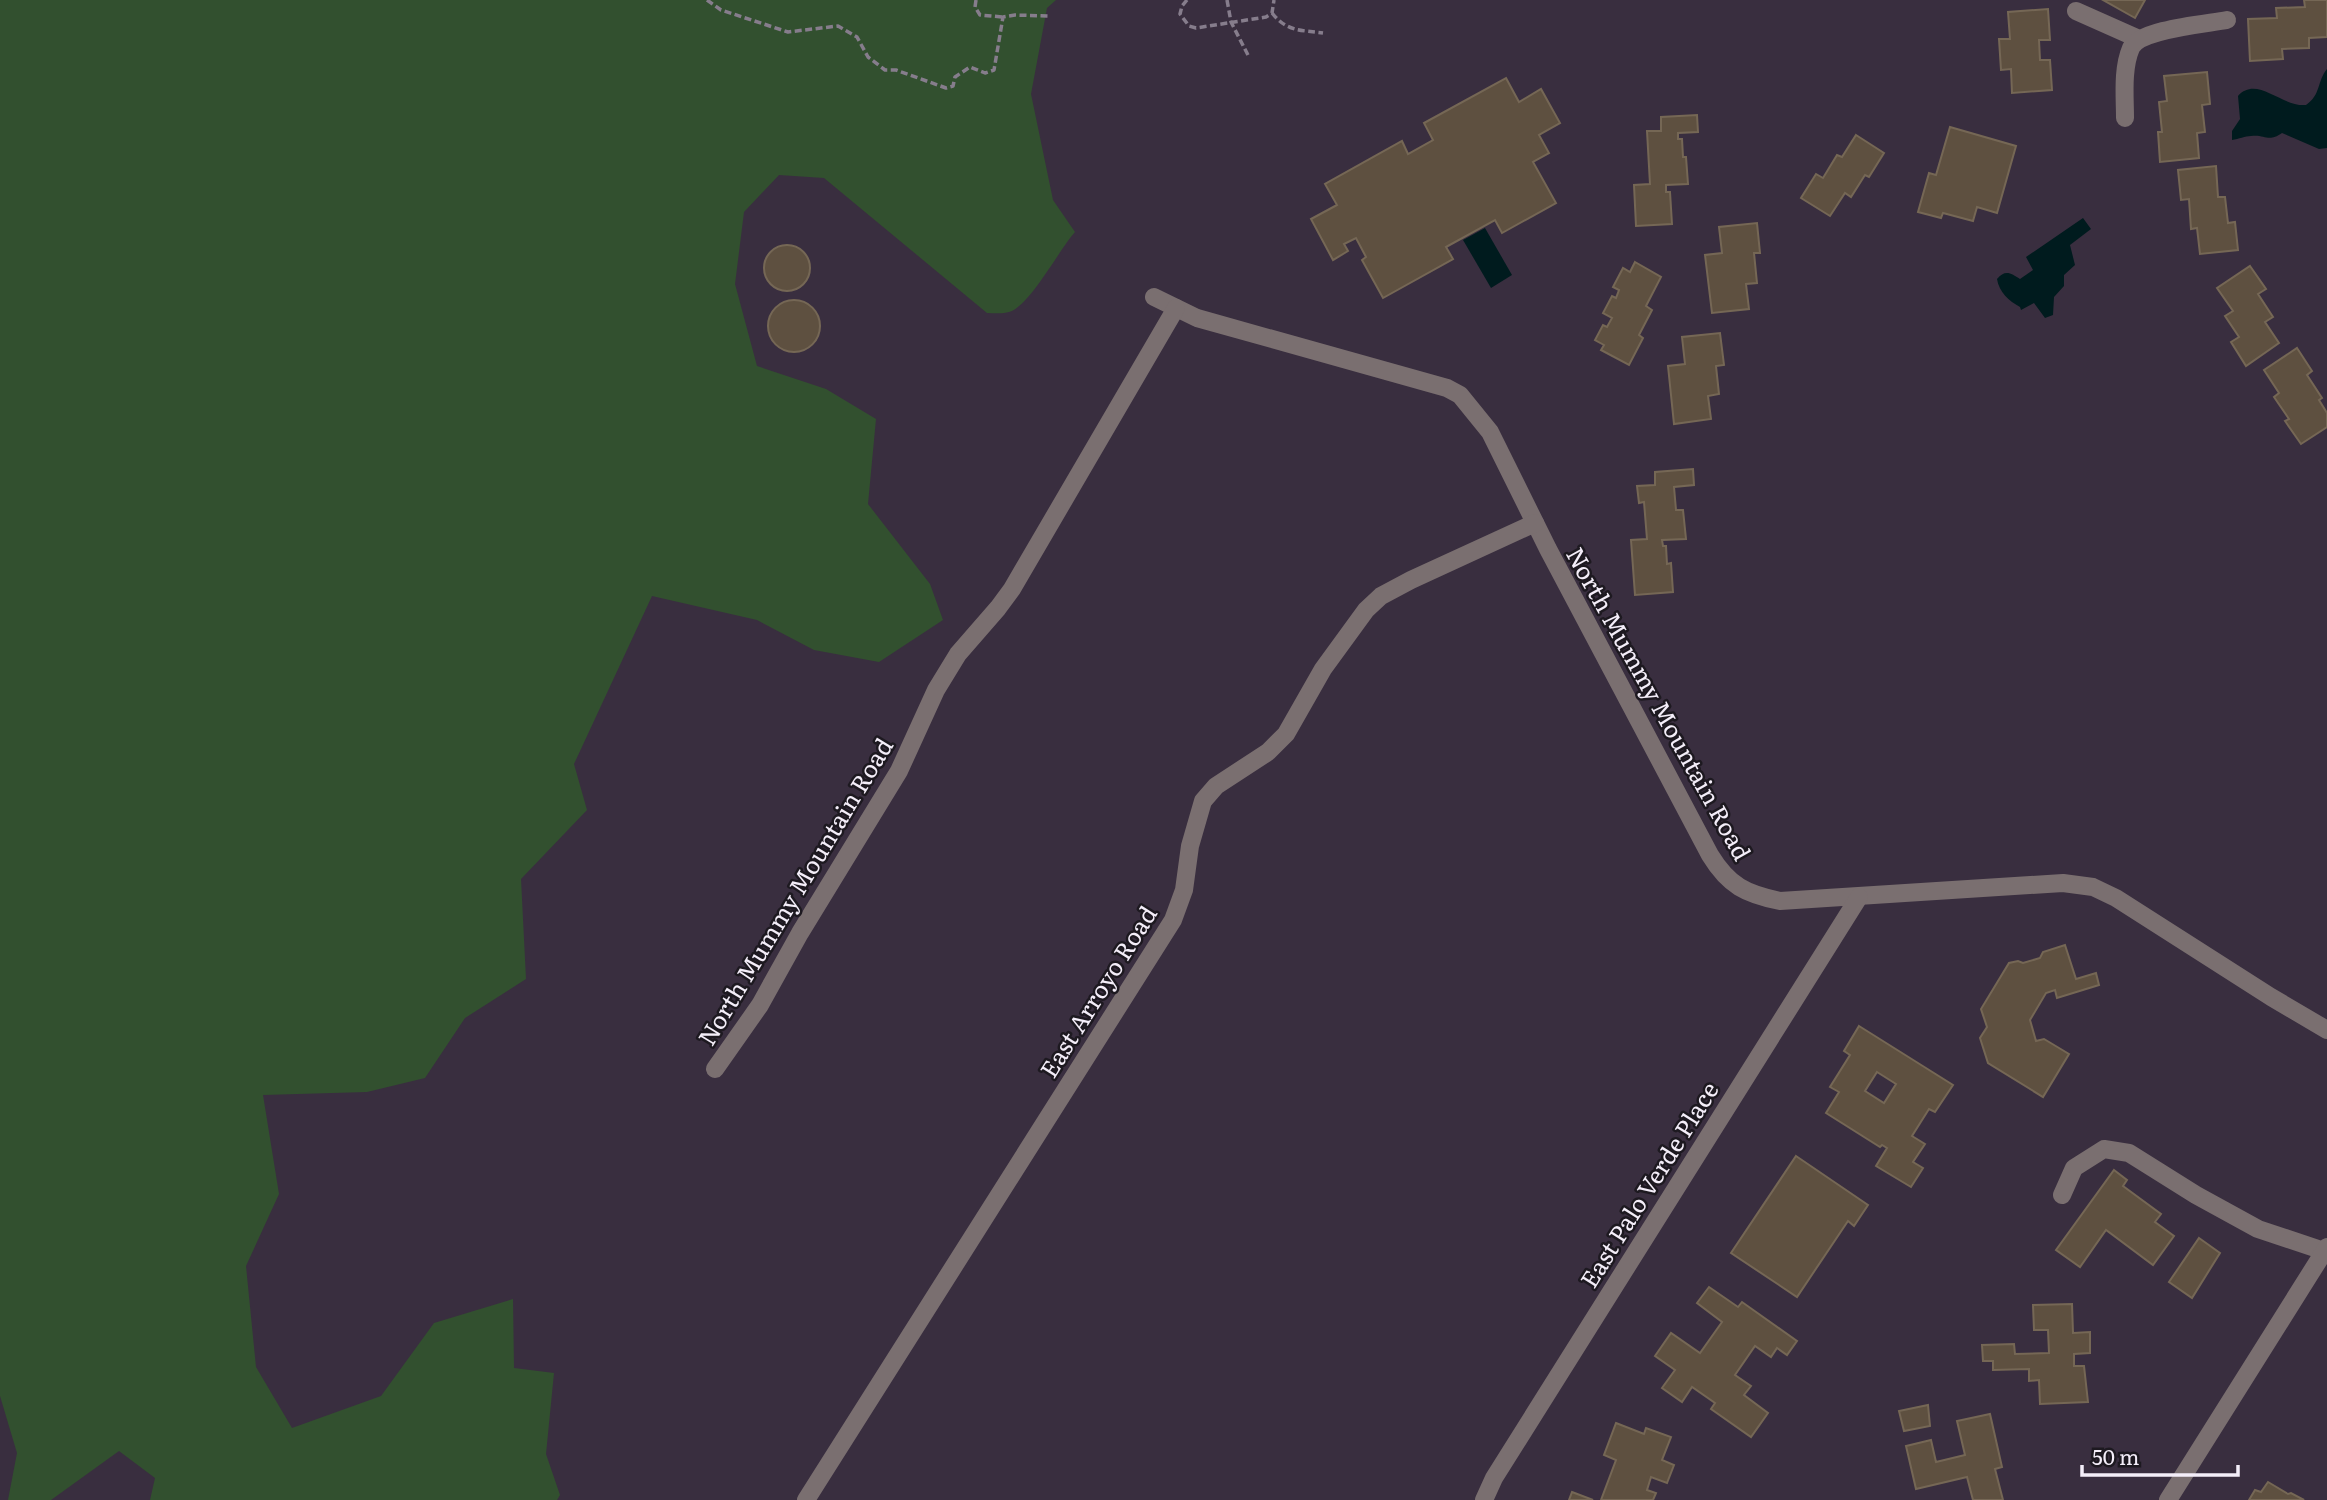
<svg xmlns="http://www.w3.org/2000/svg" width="2327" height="1500" viewBox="0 0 2327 1500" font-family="Literata,serif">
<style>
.green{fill:#32502f}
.water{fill:#001b1e}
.building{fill:#5e5040;stroke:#756755;stroke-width:2;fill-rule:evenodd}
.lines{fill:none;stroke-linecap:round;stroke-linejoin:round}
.path{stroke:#867d8c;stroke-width:3.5;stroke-dasharray:7 3.5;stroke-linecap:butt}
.minor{stroke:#7a6f70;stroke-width:18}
.labels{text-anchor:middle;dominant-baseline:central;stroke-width:5;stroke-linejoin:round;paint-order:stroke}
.street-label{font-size:24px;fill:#f4eef9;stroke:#1d1920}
</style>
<rect width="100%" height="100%" fill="#392e3f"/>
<path class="green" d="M0,0H1056L1047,8L1031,94L1053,200L1075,232C1059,250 1029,307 1009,312C1003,314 994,313 987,313L824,178L779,175L744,212L735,284L757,366L826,389L876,419L868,504L930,584L943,620L879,662L814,650L757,620L652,596L574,764L587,810L521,879L526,979L465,1018L425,1078L367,1092L263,1095L279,1194L246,1266L256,1367L292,1428L381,1396L434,1323L513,1299L514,1368L554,1373L546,1454L560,1495L557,1500H150L155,1478L119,1451L51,1500H8L17,1453L0,1396Z"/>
<g class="water">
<path d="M2327,69V148L2319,149L2282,133C2268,143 2265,134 2251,136C2245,136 2239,139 2232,140V131L2240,119L2238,96C2257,75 2281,107 2306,105C2321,95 2317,81 2327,69Z"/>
<path d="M2083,218L2091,229L2070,245L2075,265L2064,275V286L2054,297L2053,315L2045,318L2034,303L2021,310L2020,307C2009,301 1999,292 1997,279C2005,269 2011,273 2020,279L2033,270L2026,257Z"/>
<path d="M1485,228L1512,275L1491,288L1463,240Z"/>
</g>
<g class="building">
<path d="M2103,0H2145L2135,18Z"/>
<path d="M2304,0H2327V37L2309,38V48L2282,49L2283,59L2250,61L2248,19L2277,18L2276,8L2305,7Z"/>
<path d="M2048,9L2050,40H2039L2040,60H2050L2052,90L2012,93L2011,69L2001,70L1999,39H2010L2008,12Z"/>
<path d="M2207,72L2210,104L2202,105L2205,132L2197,133L2199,158L2160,162L2158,132H2162L2159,102L2167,101L2164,76Z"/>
<path d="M1506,78L1519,102L1541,89L1560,123L1539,135L1549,153L1533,162L1556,203L1502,233L1495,220L1446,247L1453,259L1383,298L1362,260L1366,257L1356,238L1344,244L1348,251L1333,260L1311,219L1337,205L1325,184L1402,141L1408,154L1433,140L1424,123Z"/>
<path d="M1697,115L1698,132L1678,133V139H1682L1683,157H1686L1688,184L1666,185V192H1670L1672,224L1636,226L1634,185L1650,184L1647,131H1661V117Z"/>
<path d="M1950,127L2016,146L1997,213L1977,207L1973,221L1943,213L1941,218L1918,212L1929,173L1936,175Z"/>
<path d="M1856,135L1884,153L1869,177L1865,175L1851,197L1845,193L1830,216L1801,198L1816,174L1823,178L1837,155L1842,157Z"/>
<path d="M2216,166L2218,197H2225L2228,223L2235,222L2238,250L2200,254L2197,228L2191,229L2189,199L2181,200L2178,170Z"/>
<path d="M1757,223L1760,253H1754L1757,283L1746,284L1749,309L1712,313L1705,255L1722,253L1719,227Z"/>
<circle cx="787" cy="268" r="23"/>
<path d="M1635,262L1661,277L1646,306L1652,310L1639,335L1643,338L1629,365L1601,350L1604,345L1595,340L1603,325L1607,327L1612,318L1603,313L1612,296L1616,298L1619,290L1613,287L1623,268L1630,272Z"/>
<path d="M2250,266L2266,289L2258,294L2273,317L2265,322L2279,343L2246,366L2231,342L2239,337L2225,316L2233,311L2217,288Z"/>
<circle cx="794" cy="326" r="26"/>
<path d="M1720,333L1724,365L1716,366L1719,394L1708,396L1711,419L1674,424L1668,366L1685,364L1682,337Z"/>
<path d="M2297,348L2312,371L2307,375L2322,398L2319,400L2327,413V427L2301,444L2285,421L2289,419L2274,397L2279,393L2264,370Z"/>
<path d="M1693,469L1694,485L1674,487L1676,510H1683L1686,539L1662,540L1663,546H1666L1667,564L1671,563L1673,592L1635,595L1631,540L1647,539L1644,502L1639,503L1637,486L1655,485V472Z"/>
<path d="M2065,945L2076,979L2096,973L2099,985L2057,998L2055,990L2046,993L2030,1020L2036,1041L2044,1039L2069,1054L2043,1097L1988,1063L1980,1038L1987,1027L1981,1009L2009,963L2018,961L2023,963L2040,958L2043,952Z"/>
<path d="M1859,1026L1953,1085L1935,1112L1929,1109L1912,1136L1925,1144L1913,1162L1923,1168L1911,1187L1876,1166L1887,1148L1882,1145L1880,1147L1826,1113L1839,1092L1830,1087L1850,1055L1844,1051ZM1877,1072L1896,1084L1884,1103L1865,1091Z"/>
<path d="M1796,1156L1868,1205L1854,1226L1848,1221L1797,1297L1731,1253Z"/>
<path d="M2114,1170L2127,1180L2123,1186L2161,1214L2155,1222L2174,1236L2153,1265L2106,1230L2080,1267L2056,1250Z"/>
<path d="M2199,1238L2220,1253L2192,1298L2169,1282Z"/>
<path d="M1709,1287L1738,1307L1742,1302L1797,1341L1787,1355L1777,1348L1771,1357L1755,1346L1735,1375L1751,1386L1744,1395L1768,1413L1751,1437L1711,1409L1715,1403L1692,1387L1682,1402L1662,1388L1675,1370L1655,1356L1671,1333L1700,1353L1722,1322L1697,1303Z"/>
<path d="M2072,1304L2073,1333L2090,1332V1353L2074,1354V1366H2084L2088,1402L2040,1404L2039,1380L2029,1381V1369L1993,1370V1361H1983L1982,1345L2014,1344L2015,1354L2049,1353L2048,1330H2034L2033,1305Z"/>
<path d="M1928,1405L1930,1426L1904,1431L1899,1411Z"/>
<path d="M1990,1414L2002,1467L1995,1469L2003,1500H1973L1967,1477L1916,1489L1906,1446L1931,1440L1936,1462L1965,1455L1957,1421Z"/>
<path d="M1616,1423L1644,1434L1646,1428L1671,1437L1662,1460L1674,1465L1667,1483L1651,1477L1647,1490L1656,1493L1653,1500H1601L1616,1460L1604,1455Z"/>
<path d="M2268,1482L2288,1494L2291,1493L2304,1500H2249L2255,1490L2261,1492Z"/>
<path d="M1572,1492L1593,1500H1569Z"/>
</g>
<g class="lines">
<g class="path">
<path d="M707,0L721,10L788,32L838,26L857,37L868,57L885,70H896L946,88L953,86L955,77L970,67L985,73L994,70L1003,17L1015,15L1049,16"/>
<path d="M976,0L975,7L980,15L1003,17"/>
<path d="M1187,0L1182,6L1180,14L1189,26L1196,28L1266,17L1272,13L1274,0"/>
<path d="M1227,0L1231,22L1249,57"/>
<path d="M1272,13C1287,32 1301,30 1323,33"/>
</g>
<g class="minor">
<path d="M2076,11L2139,39"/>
<path d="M2125,118C2125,97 2122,69 2131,48C2140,29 2206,24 2227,20"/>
<path d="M1154,297L1197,318L1447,388L1460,395L1490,432L1548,549L1710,855C1729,886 1746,894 1780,901L2063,883L2093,887L2116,898L2271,997L2327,1030"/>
<path d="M715,1069L760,1005L800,933L899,771L936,690L958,654L998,608L1012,589L1176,308"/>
<path d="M2062,1195L2074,1168L2104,1149L2129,1153L2196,1195L2258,1229L2324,1251"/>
<path d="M806,1500L1173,920L1184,890L1190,846L1203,801L1216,786L1268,752L1286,734L1323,669L1366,610L1381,596L1411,580L1535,523"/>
<path d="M1484,1500L1494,1478L1859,897"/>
<path d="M2168,1500L2327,1247"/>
</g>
</g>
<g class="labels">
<g class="street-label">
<text transform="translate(1660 703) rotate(61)">North Mummy Mountain Road</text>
<text transform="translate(794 891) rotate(-59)">North Mummy Mountain Road</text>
<text transform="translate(1097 991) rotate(-58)">East Arroyo Road</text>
<text transform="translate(1648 1184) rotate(-58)">East Palo Verde Place</text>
</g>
</g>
<path d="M2082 1465v10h156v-10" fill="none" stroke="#f4eef9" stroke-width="3.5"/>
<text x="2092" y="1465" font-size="21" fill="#f4eef9" stroke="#1d1920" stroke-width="5" paint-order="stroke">50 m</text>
</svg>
